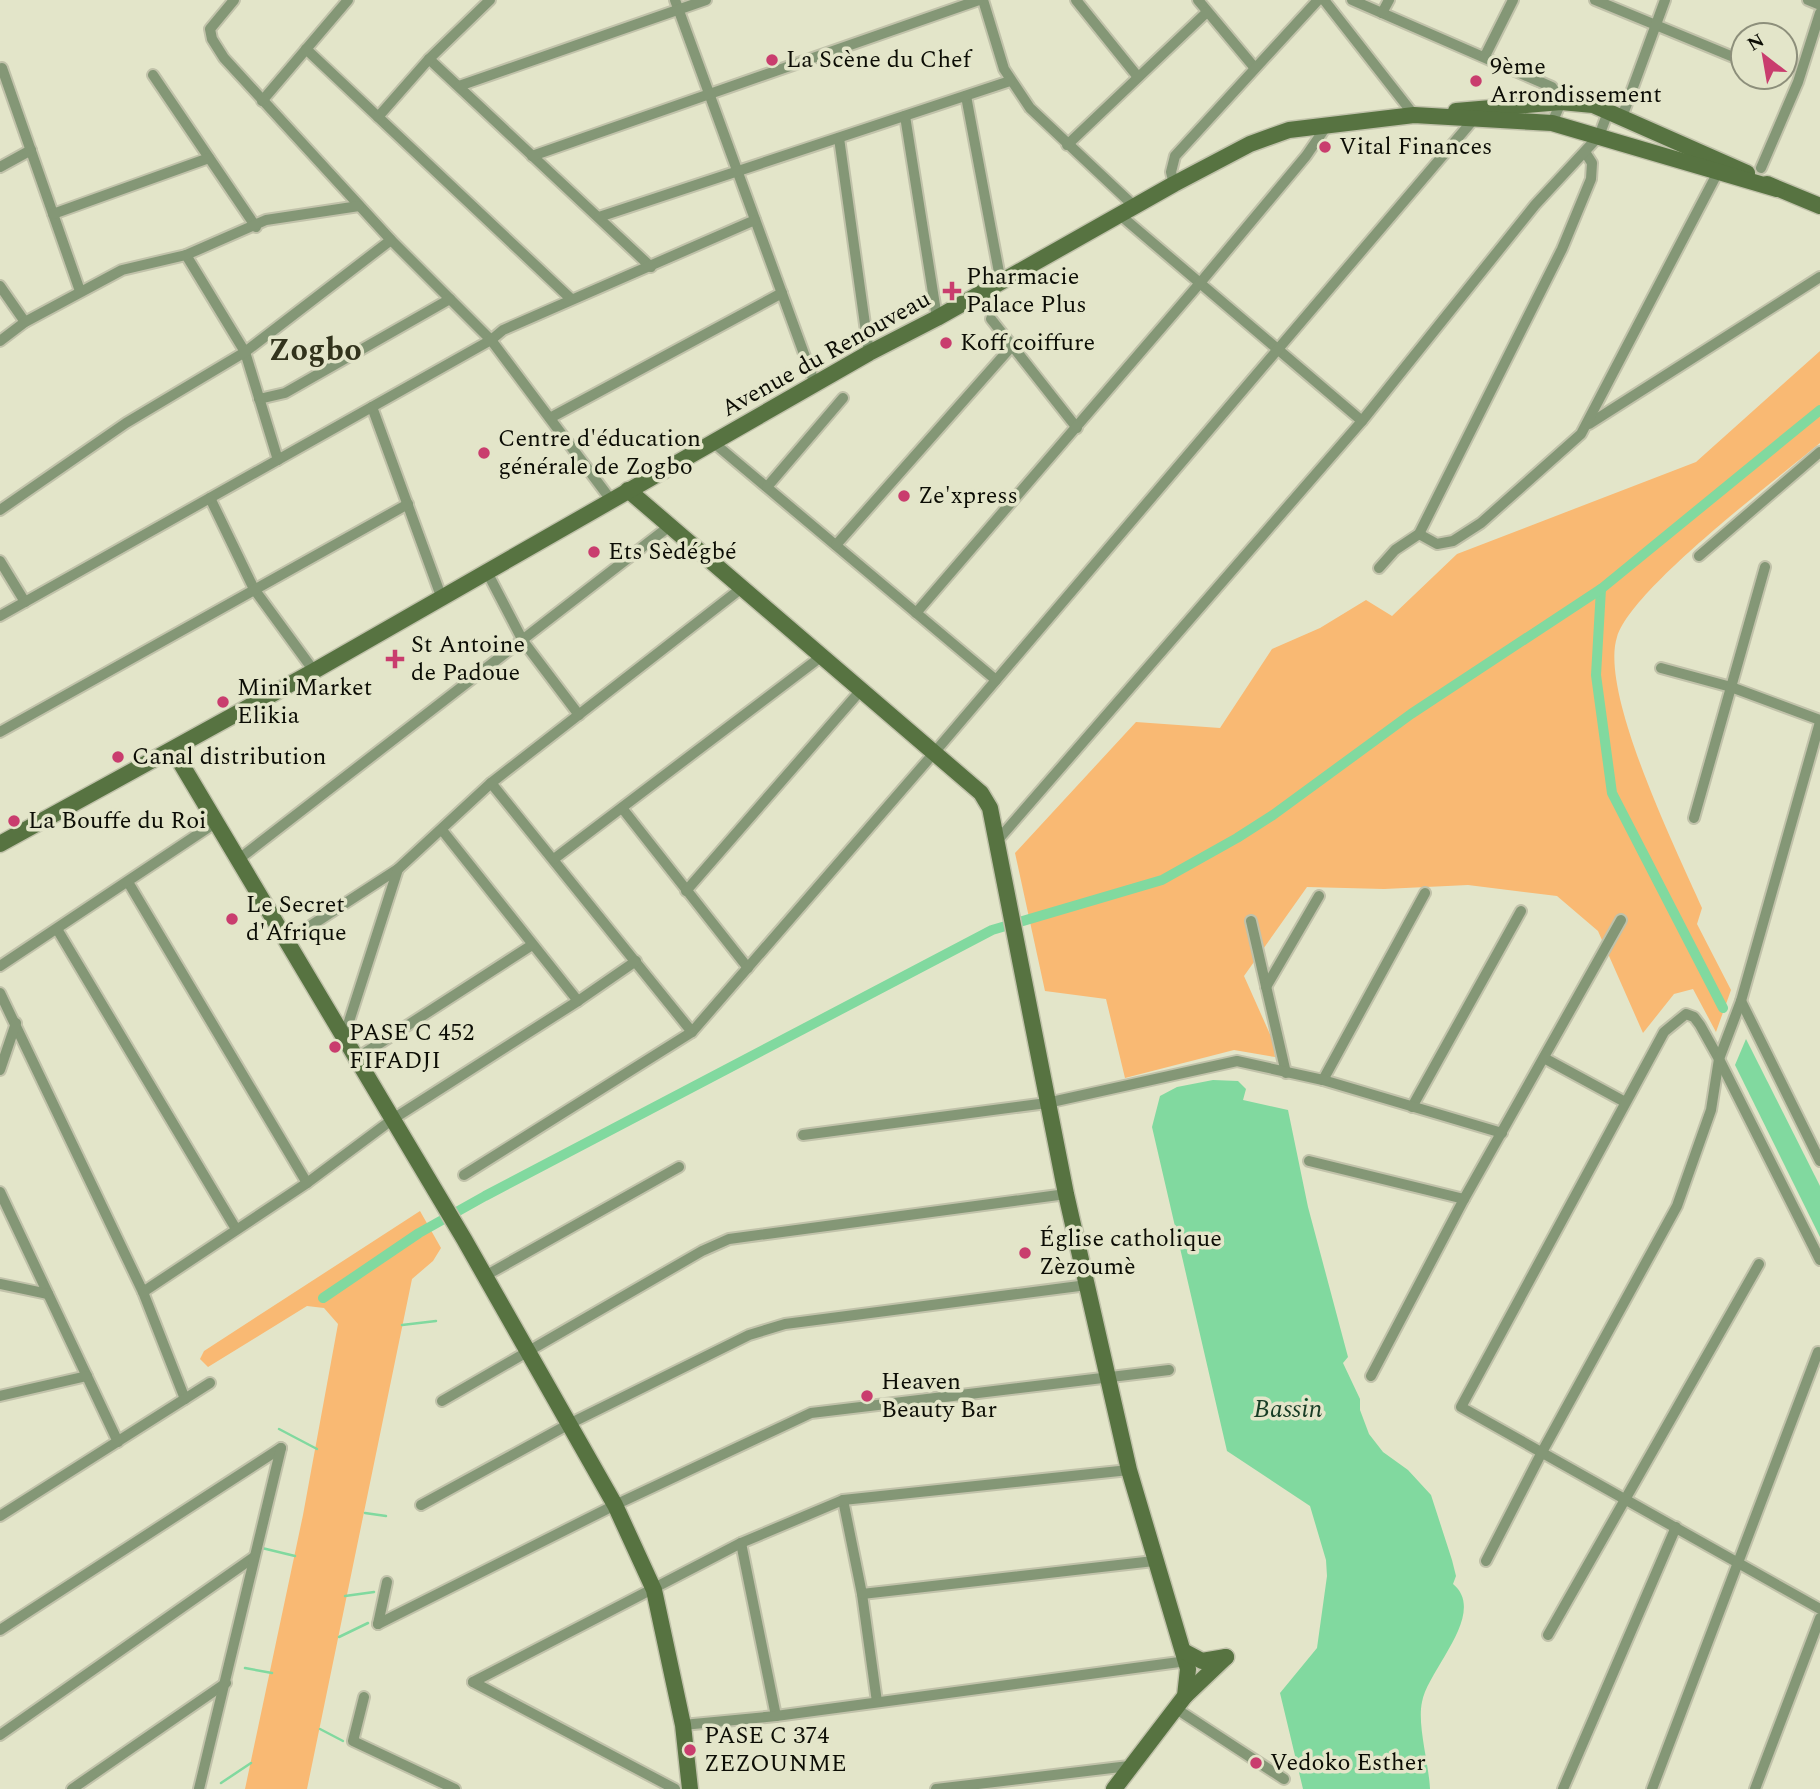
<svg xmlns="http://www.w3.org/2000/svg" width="1820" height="1789" viewBox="0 0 1820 1789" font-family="Spectral,serif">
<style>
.green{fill:#f9b973}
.water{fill:#81d99f}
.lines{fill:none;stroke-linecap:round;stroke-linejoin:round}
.stream{stroke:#81d99f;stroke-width:2.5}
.canal{stroke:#81d99f;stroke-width:10}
.street-casing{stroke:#c1c2aa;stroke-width:14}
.secondary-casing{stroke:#c1c2aa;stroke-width:19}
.street{stroke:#849776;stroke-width:10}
.secondary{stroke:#577341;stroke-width:16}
.poi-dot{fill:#c93d6e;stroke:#e3e5c9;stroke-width:2.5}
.labels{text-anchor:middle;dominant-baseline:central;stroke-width:7;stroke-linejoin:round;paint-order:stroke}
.poi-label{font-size:24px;fill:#0c0d05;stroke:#e3e5c9;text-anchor:start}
.street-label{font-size:24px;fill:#0c0d05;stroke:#e3e5c9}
.water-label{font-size:26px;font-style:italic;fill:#173c25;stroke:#e3e5c9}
.district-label{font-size:32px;font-weight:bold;fill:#32331c;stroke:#e3e5c9}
</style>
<rect width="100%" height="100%" fill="#e3e5c9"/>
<g class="green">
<path d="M1820,351V443C1776,480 1632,588 1617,637C1599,693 1677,851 1702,908L1697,924L1731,990L1716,1032L1693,989L1674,994L1643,1033L1598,931L1557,896L1468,885L1384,889L1307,887L1244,976L1273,1041L1275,1057L1234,1050L1125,1078L1106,999L1045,991L1015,853L1136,722L1220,728L1272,649L1320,628L1366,600L1392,616L1457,554L1696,462Z"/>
<path d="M420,1211L441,1248L433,1261L412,1279L307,1789H245L303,1515L338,1324L324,1308L307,1306L208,1367L200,1359L204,1351Z"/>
</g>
<g class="water">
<path d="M1746,1039L1820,1186V1237L1735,1065Z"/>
<path d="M1213,1080L1238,1081L1246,1089L1243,1100L1288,1110L1308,1207L1348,1357L1343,1363L1360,1399V1410L1369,1434L1383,1452L1408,1470L1431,1495L1452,1560L1456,1576L1453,1584C1488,1613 1428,1669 1422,1702C1417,1725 1429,1764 1430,1789H1303L1280,1693L1317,1648L1327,1576L1326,1560L1310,1506L1227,1451L1152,1127L1160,1096L1177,1087Z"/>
</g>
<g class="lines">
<g class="stream">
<path d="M402,1325L436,1321"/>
<path d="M279,1429L317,1449"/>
<path d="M365,1513L386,1516"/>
<path d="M262,1548L295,1556"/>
<path d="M345,1596L374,1592"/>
<path d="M339,1637L368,1623"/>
<path d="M245,1668L272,1673"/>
<path d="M320,1729L343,1741"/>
<path d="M221,1783L251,1763"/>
</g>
<g class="canal">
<path d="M1601,589L1596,675L1612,793L1723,1008"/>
<path d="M323,1298L419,1233L485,1196L992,930L1162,880L1237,838L1273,815L1411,714L1601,589L1820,410"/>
</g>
<g class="street-casing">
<g id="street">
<path d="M234,0L210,29L212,39L224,58L391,240L491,340L611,500"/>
<path d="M675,0L815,384"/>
<path d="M983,0L1004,69L1030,108L1134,206"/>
<path d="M1076,0L1138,77"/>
<path d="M1198,0L1254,67"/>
<path d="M1324,0L1414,115"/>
<path d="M1352,0L1552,87L1561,102L1552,123"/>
<path d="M1595,0L1743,61"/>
<path d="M1808,0L1820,5"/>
<path d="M1382,13L1389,0"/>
<path d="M306,49L570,298"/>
<path d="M1485,56L1513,0"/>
<path d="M429,59L651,267"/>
<path d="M2,68L80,291"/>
<path d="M153,75L256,227"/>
<path d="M459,86L706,0"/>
<path d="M966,96L1001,283"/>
<path d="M262,101L348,0"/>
<path d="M905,116L937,318"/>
<path d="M378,117L429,59L490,0"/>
<path d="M1622,117L1665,0"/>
<path d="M839,138L869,353"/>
<path d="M1067,145L1207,12"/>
<path d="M532,156L979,0"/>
<path d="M0,167L31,150"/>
<path d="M1761,168L1798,82L1820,13"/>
<path d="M1174,184L1171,172L1175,156L1318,0"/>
<path d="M53,214L209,158"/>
<path d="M1120,215L1362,421"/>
<path d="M599,217L1010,81"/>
<path d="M186,255L245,352L278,460"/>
<path d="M0,286L25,322"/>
<path d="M991,319L1077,428"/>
<path d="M0,341L25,322L122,270L186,255L266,220L359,206"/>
<path d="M259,399L285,393L450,299"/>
<path d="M372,407L441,596"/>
<path d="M550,418L782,293"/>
<path d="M1589,424L1820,277"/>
<path d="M714,443L996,680"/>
<path d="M767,487L843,398"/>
<path d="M210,498L254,589L314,671"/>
<path d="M0,510L126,423L245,352L391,240"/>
<path d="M1419,534L1437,544L1453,541L1481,523L1581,434L1718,172"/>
<path d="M836,545L1012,346"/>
<path d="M1699,556L1820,452"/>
<path d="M0,561L25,602"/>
<path d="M1379,568L1395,550L1419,534L1562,249L1591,179L1592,163L1585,152"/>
<path d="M486,570L523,641L579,715"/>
<path d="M916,613L1200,283L1306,156L1328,124"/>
<path d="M0,616L491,340L503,330L755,220"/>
<path d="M1661,668L1731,687L1820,720"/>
<path d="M0,732L408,504"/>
<path d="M491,783L692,1032"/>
<path d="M622,808L748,968"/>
<path d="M1694,818L1765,567"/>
<path d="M442,830L578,1001"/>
<path d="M997,841L1362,421L1535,205L1599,136L1608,112"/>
<path d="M239,859L671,525"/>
<path d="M554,859L822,656"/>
<path d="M128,882L307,1183"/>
<path d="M686,891L861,690"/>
<path d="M1251,921L1286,1073"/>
<path d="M57,929L236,1229"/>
<path d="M287,941L398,869L491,783L743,587"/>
<path d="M0,966L215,823"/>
<path d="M1266,987L1319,896"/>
<path d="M0,993L143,1292L185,1399"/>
<path d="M1741,1001L1820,1161"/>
<path d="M344,1037L398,869"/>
<path d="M357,1058L532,945"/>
<path d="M1544,1058L1625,1102"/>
<path d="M0,1070L16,1023"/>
<path d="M1323,1080L1425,893"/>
<path d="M1412,1107L1521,911"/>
<path d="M803,1135L1047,1103L1237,1061L1323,1080L1502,1133"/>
<path d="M1309,1161L1464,1199"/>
<path d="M464,1175L692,1032L934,753L1474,119"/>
<path d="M0,1192L118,1442"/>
<path d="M1820,1260L1719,1059L1700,1025L1694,1017L1686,1014L1664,1032L1461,1407L1820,1609"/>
<path d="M485,1276L679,1167"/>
<path d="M0,1284L48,1294"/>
<path d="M143,1292L307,1183L393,1119L578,1001L636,961"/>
<path d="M1371,1376L1464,1199L1621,920"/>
<path d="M0,1396L87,1376"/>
<path d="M442,1401L702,1251L729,1239L1066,1194"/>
<path d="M843,1500L862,1594L877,1702"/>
<path d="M421,1505L571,1423L749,1335L785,1324L1087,1285"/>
<path d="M0,1516L210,1383"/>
<path d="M741,1543L776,1716"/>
<path d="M1486,1561L1542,1452L1677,1206L1711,1110L1719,1059L1741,1001L1820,722"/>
<path d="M862,1594L1154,1561"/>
<path d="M378,1624L615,1505L811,1413L1169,1370"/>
<path d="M378,1624L387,1582"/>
<path d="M0,1630L281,1448"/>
<path d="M1548,1635L1759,1264"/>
<path d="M473,1682L741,1543L843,1500L1129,1470"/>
<path d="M473,1682L675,1789"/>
<path d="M364,1697L353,1741L455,1789"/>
<path d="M1175,1708L1284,1779"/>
<path d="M683,1725L776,1716L1187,1661"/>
<path d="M0,1735L254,1557"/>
<path d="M72,1789L226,1683"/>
<path d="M199,1789L281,1448"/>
<path d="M936,1789L1129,1766"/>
<path d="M1563,1789L1676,1527"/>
<path d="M1652,1789L1818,1352"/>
<path d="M1755,1789L1820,1618"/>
</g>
</g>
<g class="secondary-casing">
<g id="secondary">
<path d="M1456,111L1561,102L1593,105L1747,173"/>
<path d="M1767,184L1820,206"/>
<path d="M628,490L981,793L990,808L1066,1194L1129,1470L1188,1669L1185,1696L1114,1789"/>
<path d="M173,750L464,1239L615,1505L654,1590L683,1725L690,1789"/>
<path d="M0,844L314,671L869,353L937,318L1174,184L1250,144L1289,130L1414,115L1552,123L1777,189"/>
<path d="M1185,1652L1202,1661L1226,1657"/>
<path d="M1185,1696L1226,1657"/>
</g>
</g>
<use href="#street" class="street"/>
<use href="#secondary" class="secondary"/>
</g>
<g class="poi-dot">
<circle cx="772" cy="60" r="7"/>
<circle cx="1476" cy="81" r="7"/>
<circle cx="1325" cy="147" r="7"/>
<path d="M948.5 280.5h7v7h7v7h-7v7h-7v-7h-7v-7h7z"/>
<circle cx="946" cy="343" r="7"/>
<circle cx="484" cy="453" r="7"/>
<circle cx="904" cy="496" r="7"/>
<circle cx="594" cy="552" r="7"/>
<path d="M391.5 648.5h7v7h7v7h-7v7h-7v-7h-7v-7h7z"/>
<circle cx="223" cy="702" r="7"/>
<circle cx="118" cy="757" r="7"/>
<circle cx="14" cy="821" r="7"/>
<circle cx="232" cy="919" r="7"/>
<circle cx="335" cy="1047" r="7"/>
<circle cx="1025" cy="1253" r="7"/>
<circle cx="867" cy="1396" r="7"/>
<circle cx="690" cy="1750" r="7"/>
<circle cx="1256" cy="1763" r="7"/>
</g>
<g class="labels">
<g class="poi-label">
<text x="786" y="60">La Scène du Chef</text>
<text x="1490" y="67">9ème<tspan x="1490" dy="28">Arrondissement</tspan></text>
<text x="1339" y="147">Vital Finances</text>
<text x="966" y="277">Pharmacie<tspan x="966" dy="28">Palace Plus</tspan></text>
<text x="960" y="343">Koff coiffure</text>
<text x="498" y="439">Centre d'éducation<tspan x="498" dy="28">générale de Zogbo</tspan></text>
<text x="918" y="496">Ze'xpress</text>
<text x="608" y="552">Ets Sèdégbé</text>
<text x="411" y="645">St Antoine<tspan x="411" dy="28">de Padoue</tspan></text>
<text x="237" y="688">Mini Market<tspan x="237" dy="28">Elikia</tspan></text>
<text x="132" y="757">Canal distribution</text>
<text x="28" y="821">La Bouffe du Roi</text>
<text x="246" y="905">Le Secret<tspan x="246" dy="28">d'Afrique</tspan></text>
<text x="349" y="1033">PASE C 452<tspan x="349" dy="28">FIFADJI</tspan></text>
<text x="1039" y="1239">Église catholique<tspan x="1039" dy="28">Zèzoumè</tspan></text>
<text x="881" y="1382">Heaven<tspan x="881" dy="28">Beauty Bar</tspan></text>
<text x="704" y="1736">PASE C 374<tspan x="704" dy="28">ZEZOUNME</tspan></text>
<text x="1270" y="1763">Vedoko Esther</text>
</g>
<g class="street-label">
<text transform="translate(826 354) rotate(-29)">Avenue du Renouveau</text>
</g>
<g class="water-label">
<text x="1288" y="1409">Bassin</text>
</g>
<g class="district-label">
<text x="315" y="350">Zogbo</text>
</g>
</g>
<g transform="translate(1764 56) rotate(329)"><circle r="33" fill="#e3e5c9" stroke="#8d8f7b" stroke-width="2"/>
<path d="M0-5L12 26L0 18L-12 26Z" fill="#c93d6e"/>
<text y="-10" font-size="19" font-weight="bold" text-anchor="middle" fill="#0c0d05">N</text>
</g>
</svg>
